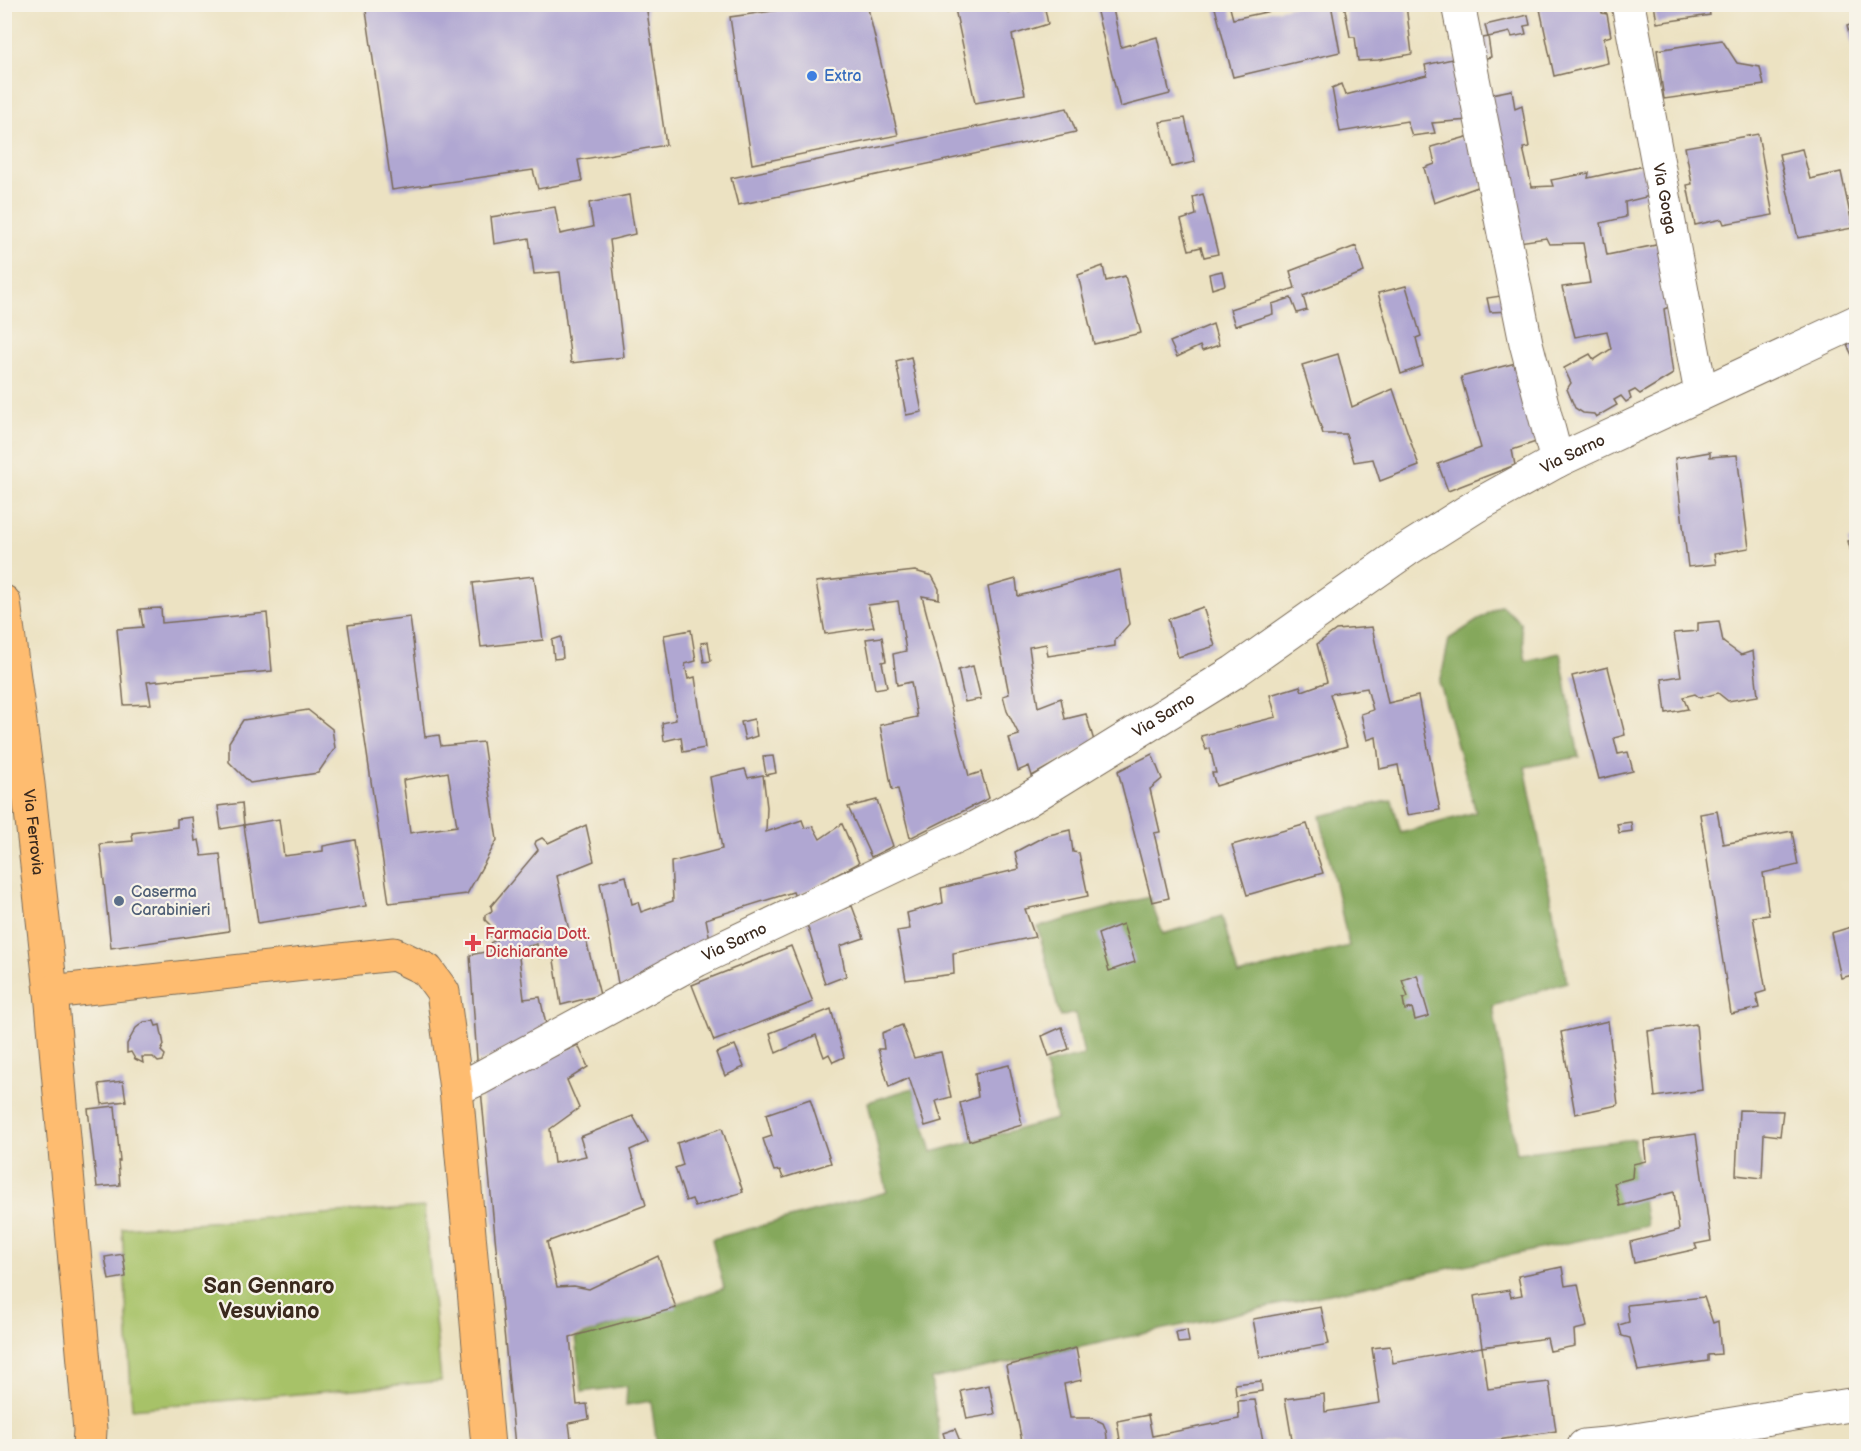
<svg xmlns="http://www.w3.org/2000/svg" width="1861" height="1451" viewBox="0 0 1861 1451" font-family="'Balsamiq Sans',sans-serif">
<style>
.green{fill:#a7c268;stroke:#717643;stroke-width:1.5}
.forest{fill:#85a85c;stroke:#60693d;stroke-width:1.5}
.building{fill:#b0a7d2;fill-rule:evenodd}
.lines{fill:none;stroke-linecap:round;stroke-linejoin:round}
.minor-casing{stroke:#796a57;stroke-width:35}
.major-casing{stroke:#796a57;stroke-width:35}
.minor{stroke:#fff;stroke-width:33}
.major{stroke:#febc70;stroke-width:33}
.shop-dot{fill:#3f7fe0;stroke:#f7f3e8;stroke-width:2}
.service-dot{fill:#5c6f8a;stroke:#f7f3e8;stroke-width:2}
.health-dot{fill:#e0444e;stroke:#f7f3e8;stroke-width:2}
.labels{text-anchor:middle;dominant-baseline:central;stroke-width:4.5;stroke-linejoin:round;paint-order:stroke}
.shop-label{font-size:16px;fill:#366cbe;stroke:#f7f3e8;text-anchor:start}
.street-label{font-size:16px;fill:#3b2a1e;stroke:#f7f3e8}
.service-label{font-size:16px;fill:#4e5e75;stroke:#f7f3e8;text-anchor:start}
.health-label{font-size:16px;fill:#be3a42;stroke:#f7f3e8;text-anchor:start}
.district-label{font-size:22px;font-weight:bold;fill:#3b2a1e;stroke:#f7f3e8}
</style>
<rect width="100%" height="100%" fill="#f7f3e8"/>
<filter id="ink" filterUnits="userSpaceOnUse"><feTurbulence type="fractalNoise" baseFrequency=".0167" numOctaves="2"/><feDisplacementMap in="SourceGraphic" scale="12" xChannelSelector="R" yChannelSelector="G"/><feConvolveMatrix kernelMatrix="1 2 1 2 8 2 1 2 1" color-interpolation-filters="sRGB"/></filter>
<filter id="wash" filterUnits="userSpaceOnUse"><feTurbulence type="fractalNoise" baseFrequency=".008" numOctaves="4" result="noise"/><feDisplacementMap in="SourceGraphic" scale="24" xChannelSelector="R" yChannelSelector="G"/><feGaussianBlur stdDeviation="1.35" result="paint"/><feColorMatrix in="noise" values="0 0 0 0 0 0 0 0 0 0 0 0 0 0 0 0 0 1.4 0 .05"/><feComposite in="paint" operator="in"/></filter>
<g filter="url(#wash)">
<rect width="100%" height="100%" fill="#ece2c2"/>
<path class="green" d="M424,1207L441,1381L132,1409L122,1228Z"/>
<path class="forest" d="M1501,605L1520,622L1526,661L1560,653L1579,757L1525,767L1567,982L1493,1006L1517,1153L1634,1139L1647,1226L931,1379L941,1446H657L651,1401L626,1405L627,1386L582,1392L575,1338L724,1288L712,1239L887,1192L868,1102L913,1088L932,1152L1056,1119L1045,1064L1084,1055L1075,1013L1060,1017L1038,927L1149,897L1163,934L1222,916L1238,975L1349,946L1320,816L1392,800L1401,833L1476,812L1440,684L1449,639Z"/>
<g id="blocks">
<g class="building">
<path d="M365,4H646L666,145L578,160L582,181L538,189L533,170L392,190Z"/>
<path d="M821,4H867L898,135L752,164L730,17Z"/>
<path d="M954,4H1007L1009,13L1044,4L1048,24L1012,35L1025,94L975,103Z"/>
<path d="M1095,4H1112L1121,47L1157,37L1170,94L1120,107Z"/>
<path d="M1214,4H1229L1233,19L1304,4H1331L1340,52L1233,77Z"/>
<path d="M1344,4L1406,5L1412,54L1378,60L1358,61L1355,37H1350Z"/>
<path d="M1539,4H1600L1602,13L1607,14L1611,36L1604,38L1608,63L1554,76Z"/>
<path d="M1654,4H1708L1710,15L1657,23Z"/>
<path d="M1528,15L1530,25L1524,26L1526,34L1512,37L1510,32L1488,37L1485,25Z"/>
<path d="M1856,23V61L1847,26Z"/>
<path d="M1488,37L1491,57L1479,60L1475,39Z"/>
<path d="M1722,40L1737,63L1760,67L1764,85L1664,99L1657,50Z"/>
<path d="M1457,58L1469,120L1432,123L1435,133L1412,136L1407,121L1340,132L1332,88L1341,84L1345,95L1427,75L1425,65Z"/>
<path d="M1512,90L1515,109L1522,106L1529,147L1523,148L1532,187L1553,186L1551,180L1589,173L1588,178L1644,166L1650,196L1625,202L1626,217L1601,223L1607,255L1661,244L1674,305L1664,309L1673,374L1640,394L1635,390L1629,393L1631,399L1626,402L1621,396L1614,400L1617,405L1596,417L1594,414L1583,413L1575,408L1567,389L1571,383L1564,368L1590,354L1594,360L1611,349L1607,331L1575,337L1562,287L1590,283L1583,243L1549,244L1546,238L1519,242L1486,95Z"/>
<path d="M1067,108L1076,132L738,205L731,178Z"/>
<path d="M1185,118L1195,162L1171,167L1160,122Z"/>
<path d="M1758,134L1773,215L1724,224L1722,219L1695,225L1687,185L1692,184L1685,147Z"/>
<path d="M1470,136L1483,185L1434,203L1424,168L1435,164L1431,147Z"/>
<path d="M1802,149L1810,179L1841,172L1853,228L1798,238L1779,154Z"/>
<path d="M1203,194L1218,254L1204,257L1201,247L1189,250L1181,220L1196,215L1193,197Z"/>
<path d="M629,195L635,234L610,240L624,357L571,363L560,272L534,274L529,238L494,244L491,217L555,207L560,234L593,227L589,203Z"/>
<path d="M1356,246L1364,272L1303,296L1307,310L1297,313L1291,298L1272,304L1273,314L1235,326L1230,309L1295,288L1290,271Z"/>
<path d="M1103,266L1106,281L1125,276L1141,333L1094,344L1078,275Z"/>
<path d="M1222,271L1225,285L1212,289L1209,274Z"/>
<path d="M1406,286L1421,336L1416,338L1423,366L1401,374L1378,293Z"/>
<path d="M1507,295L1510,311L1490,312L1487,298Z"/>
<path d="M1213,324L1219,345L1202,351L1200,346L1177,357L1170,342Z"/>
<path d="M1856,340V363L1847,345Z"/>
<path d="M1338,354L1352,407L1393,389L1419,466L1380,481L1373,459L1354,462L1346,434H1323L1302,365Z"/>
<path d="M911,357L922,412L906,415L896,361Z"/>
<path d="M1516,363L1539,441L1512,450L1515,465L1448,491L1438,464L1481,448L1461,377Z"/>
<path d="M1710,452V457L1737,455L1749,548L1714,554L1716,564L1688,567L1675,458Z"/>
<path d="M1856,539V570L1848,541Z"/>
<path d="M1120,570L1129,624L1115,640V646L1048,656L1046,644L1029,647L1038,707L1061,698L1065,719L1086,714L1094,741L1032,776L1029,766L1018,771L1009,738L1019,735L1007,711L1003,696L1009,694L988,587L1016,579L1018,596Z"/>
<path d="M915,571L932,576L939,589V599L922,596L969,776L981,772L989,798L910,838L898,789L892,790L880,725L917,717L911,682L897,685L893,654L906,651L898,601L868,605L874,627L825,634L816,582Z"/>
<path d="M534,576L543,640L481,647L473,583Z"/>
<path d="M1203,607L1215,646L1178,657L1168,619Z"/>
<path d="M161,608L162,623L267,613L272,671L147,682L151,704L124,705L117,629L143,627L140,609Z"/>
<path d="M410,617L425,737L439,735L441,746L483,742L497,840L467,894L389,903L348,625ZM448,772L457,826L410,833L403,780Z"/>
<path d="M1719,621L1723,642L1741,655L1753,651L1758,696L1728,701L1718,693L1700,698L1695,694L1683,697L1688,709L1666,713L1662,679L1681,676L1674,633L1698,631V623Z"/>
<path d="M1372,627L1388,703L1418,696L1440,810L1407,815L1398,765L1380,769L1376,737L1367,740L1361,714L1373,710L1367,688L1330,694L1347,746L1216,786L1212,773H1216L1210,748L1206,750L1201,736L1276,717L1270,695L1300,686L1302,691L1327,682L1317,644L1336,630Z"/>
<path d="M691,630L696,661L685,664L688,679L695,677L705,748L683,752L681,737L664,741L662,723L676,720L664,635Z"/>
<path d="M561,637L563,658L554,659L552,640Z"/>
<path d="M882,637L886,661L882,662L887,687L875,689L866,639Z"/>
<path d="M708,642L711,661L704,662L701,643Z"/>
<path d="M973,666L981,699L965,702L958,670Z"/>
<path d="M1608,667L1625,735L1614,738L1618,754L1628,752L1633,771L1599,779L1572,676Z"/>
<path d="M308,710L332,729L335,748L318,773L250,783L229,762V742L243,720Z"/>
<path d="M754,719L757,736L745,740L741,722Z"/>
<path d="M1152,754L1162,779L1150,789L1160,832L1154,833L1169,898L1152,902L1118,771Z"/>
<path d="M773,756L776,773L766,775L763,757Z"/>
<path d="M745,769L748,778L763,775L767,807L766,832L802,820L805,828L813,826L820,839L842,824L859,863L795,897L793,892L706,919L711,945L619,989L600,883L626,876L632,904L638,902L641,912L673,901L671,862L722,849L710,777Z"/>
<path d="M877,800L893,846L871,857L848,807Z"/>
<path d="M242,803L244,825L279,819L284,856L323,851V846L355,840L366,906L258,923L244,825L221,829L218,806Z"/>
<path d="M1717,811L1723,844L1792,831L1798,865L1763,873L1769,915L1753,917L1766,991L1756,994L1759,1008L1731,1014L1700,814Z"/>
<path d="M192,817L195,841L199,840L202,856L220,854L229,931L111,948L100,844L133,841L132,833L177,827V819Z"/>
<path d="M1631,822L1632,831L1619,833L1617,824Z"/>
<path d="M1307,824L1323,873L1247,895L1232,845Z"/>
<path d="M586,825L594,861L557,876L571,940H586L600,995L561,1005L553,954L539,958L537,944L518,949L524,999L540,997L547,1029L481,1062L477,1060L470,955L490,951V943L496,940L489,935L493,928L485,920V915L492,911L491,906L538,850L535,844L536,841L542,838L548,843Z"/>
<path d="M1070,830L1073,852L1079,853L1088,896L1025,909L1035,937L953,953L954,974L906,980L897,931L910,929L907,913L943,903L941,888L1019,869L1015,852L1045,836Z"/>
<path d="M852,906L864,938L840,946L846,976L825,984L806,921Z"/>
<path d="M1123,924L1135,962L1109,971L1098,934Z"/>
<path d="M1851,927L1856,958V974L1841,978L1831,933Z"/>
<path d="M791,946L813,1002L714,1041L692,985Z"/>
<path d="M1417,975L1429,1016L1415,1020L1412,1008L1405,1010L1403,999L1408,997L1402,980Z"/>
<path d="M831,1009L844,1057L833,1062L829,1054L824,1057L816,1035L776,1053L770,1033Z"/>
<path d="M154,1021L156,1026L160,1025L164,1045L161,1051L165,1055L163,1061L158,1062L153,1057H142L143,1063L135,1059L131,1052L127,1053V1044L136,1028L144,1022Z"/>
<path d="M1608,1021L1618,1105L1575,1114L1561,1032Z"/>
<path d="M1696,1024L1702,1090L1655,1097L1648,1031Z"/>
<path d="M902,1025L914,1058L941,1052L951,1097L936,1101L942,1121L925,1126L909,1078L889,1087L878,1049H884L882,1033Z"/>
<path d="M1062,1027L1069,1049L1049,1056L1042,1036Z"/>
<path d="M578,1045L588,1067L567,1080L579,1108L550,1129L554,1163L586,1156L580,1137L633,1116L648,1142L630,1150L646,1205L547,1242L557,1287L574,1286L589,1289L658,1256L676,1308L570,1337L577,1405L587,1404L589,1419L569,1423L572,1446H515L481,1090Z"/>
<path d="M735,1045L744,1067L725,1076L716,1053Z"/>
<path d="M1009,1065L1022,1125L969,1141L960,1103L978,1097L975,1073Z"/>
<path d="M123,1081L126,1101L102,1104L99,1084Z"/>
<path d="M810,1099L831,1163L783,1178L780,1170L774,1171L763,1139L772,1136L766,1114Z"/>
<path d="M115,1106L118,1141L120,1161H118L120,1185L97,1187L88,1109Z"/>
<path d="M1739,1110L1783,1111L1780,1136L1764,1134L1762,1178L1736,1175Z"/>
<path d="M722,1128L743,1192L695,1207L692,1199L686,1201L675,1168L683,1165L677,1143Z"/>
<path d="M1696,1134L1711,1241L1695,1244L1697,1249L1634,1263L1630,1242L1679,1230L1674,1192L1620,1206L1614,1183L1632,1178L1633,1164L1646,1161L1644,1141Z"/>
<path d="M123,1254L126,1277L109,1280L105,1257Z"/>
<path d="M1562,1267L1565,1286L1578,1284L1587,1327L1574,1330L1575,1346L1550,1351L1547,1338L1482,1347L1488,1389L1549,1382L1556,1431L1459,1446H1293L1285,1399L1324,1394L1325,1412L1380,1403L1372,1348L1390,1346L1393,1363L1482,1347L1474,1296L1509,1290L1511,1297L1522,1295L1518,1276Z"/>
<path d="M1704,1297L1713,1323L1718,1321L1721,1354L1708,1355V1361L1638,1371L1630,1338L1622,1336L1619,1325L1629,1322L1627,1305Z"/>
<path d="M1321,1307L1329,1344L1260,1357L1253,1319Z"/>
<path d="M1187,1330L1189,1342L1178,1343L1176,1332Z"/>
<path d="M1076,1348L1082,1380L1064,1384L1070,1418H1092L1103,1423L1106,1430L1108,1446H1023L1006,1366Z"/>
<path d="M1261,1381L1262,1391L1236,1395L1235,1384Z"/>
<path d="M989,1385L995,1414L967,1419L961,1391Z"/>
<path d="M1255,1400L1264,1446H1121L1117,1421L1148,1415L1152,1436L1239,1419L1238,1401Z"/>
<path d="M955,1429L962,1446H947L943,1433Z"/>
</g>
</g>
</g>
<g filter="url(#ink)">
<use href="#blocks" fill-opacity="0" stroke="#796a57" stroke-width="1.5"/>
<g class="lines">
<g class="minor-casing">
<g id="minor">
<path d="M1458,4L1526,343L1557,461"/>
<path id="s1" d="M1628,4L1701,393"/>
<path id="s2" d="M456,1089L478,1079L697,960L971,830L1027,800L1234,672L1408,549L1476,506L1557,461L1856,322"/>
<path d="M1584,1446L1617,1443L1856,1404"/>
</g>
</g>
<g class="major-casing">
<g id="major">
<path id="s3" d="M4,602L28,784L51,992L90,1430L89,1446"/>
<path d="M51,992L394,954L427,970L443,992L456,1089L488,1446"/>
</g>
</g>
<use href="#minor" class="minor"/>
<use href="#major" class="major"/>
</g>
</g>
<circle class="shop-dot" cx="812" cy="76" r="6"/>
<circle class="service-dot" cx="119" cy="901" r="6"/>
<path class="health-dot" d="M470 934h6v6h6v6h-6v6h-6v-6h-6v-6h6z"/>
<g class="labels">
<g class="shop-label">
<text x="824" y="76">Extra</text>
</g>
<g class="street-label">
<text stroke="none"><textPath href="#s1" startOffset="198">Via Gorga</textPath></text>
<text stroke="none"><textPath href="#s2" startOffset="1287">Via Sarno</textPath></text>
<text stroke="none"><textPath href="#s2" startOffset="801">Via Sarno</textPath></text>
<text stroke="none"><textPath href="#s3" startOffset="232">Via Ferrovia</textPath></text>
<text stroke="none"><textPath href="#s2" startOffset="315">Via Sarno</textPath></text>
</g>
<g class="service-label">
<text x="131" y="892">Caserma<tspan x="131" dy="18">Carabinieri</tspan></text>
</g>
<g class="health-label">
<text x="485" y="934">Farmacia Dott.<tspan x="485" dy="18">Dichiarante</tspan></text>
</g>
<g class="district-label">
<text x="269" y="1286">San Gennaro<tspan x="269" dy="25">Vesuviano</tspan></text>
</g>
</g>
<rect width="1861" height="1451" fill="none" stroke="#f7f3e8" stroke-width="24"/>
</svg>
